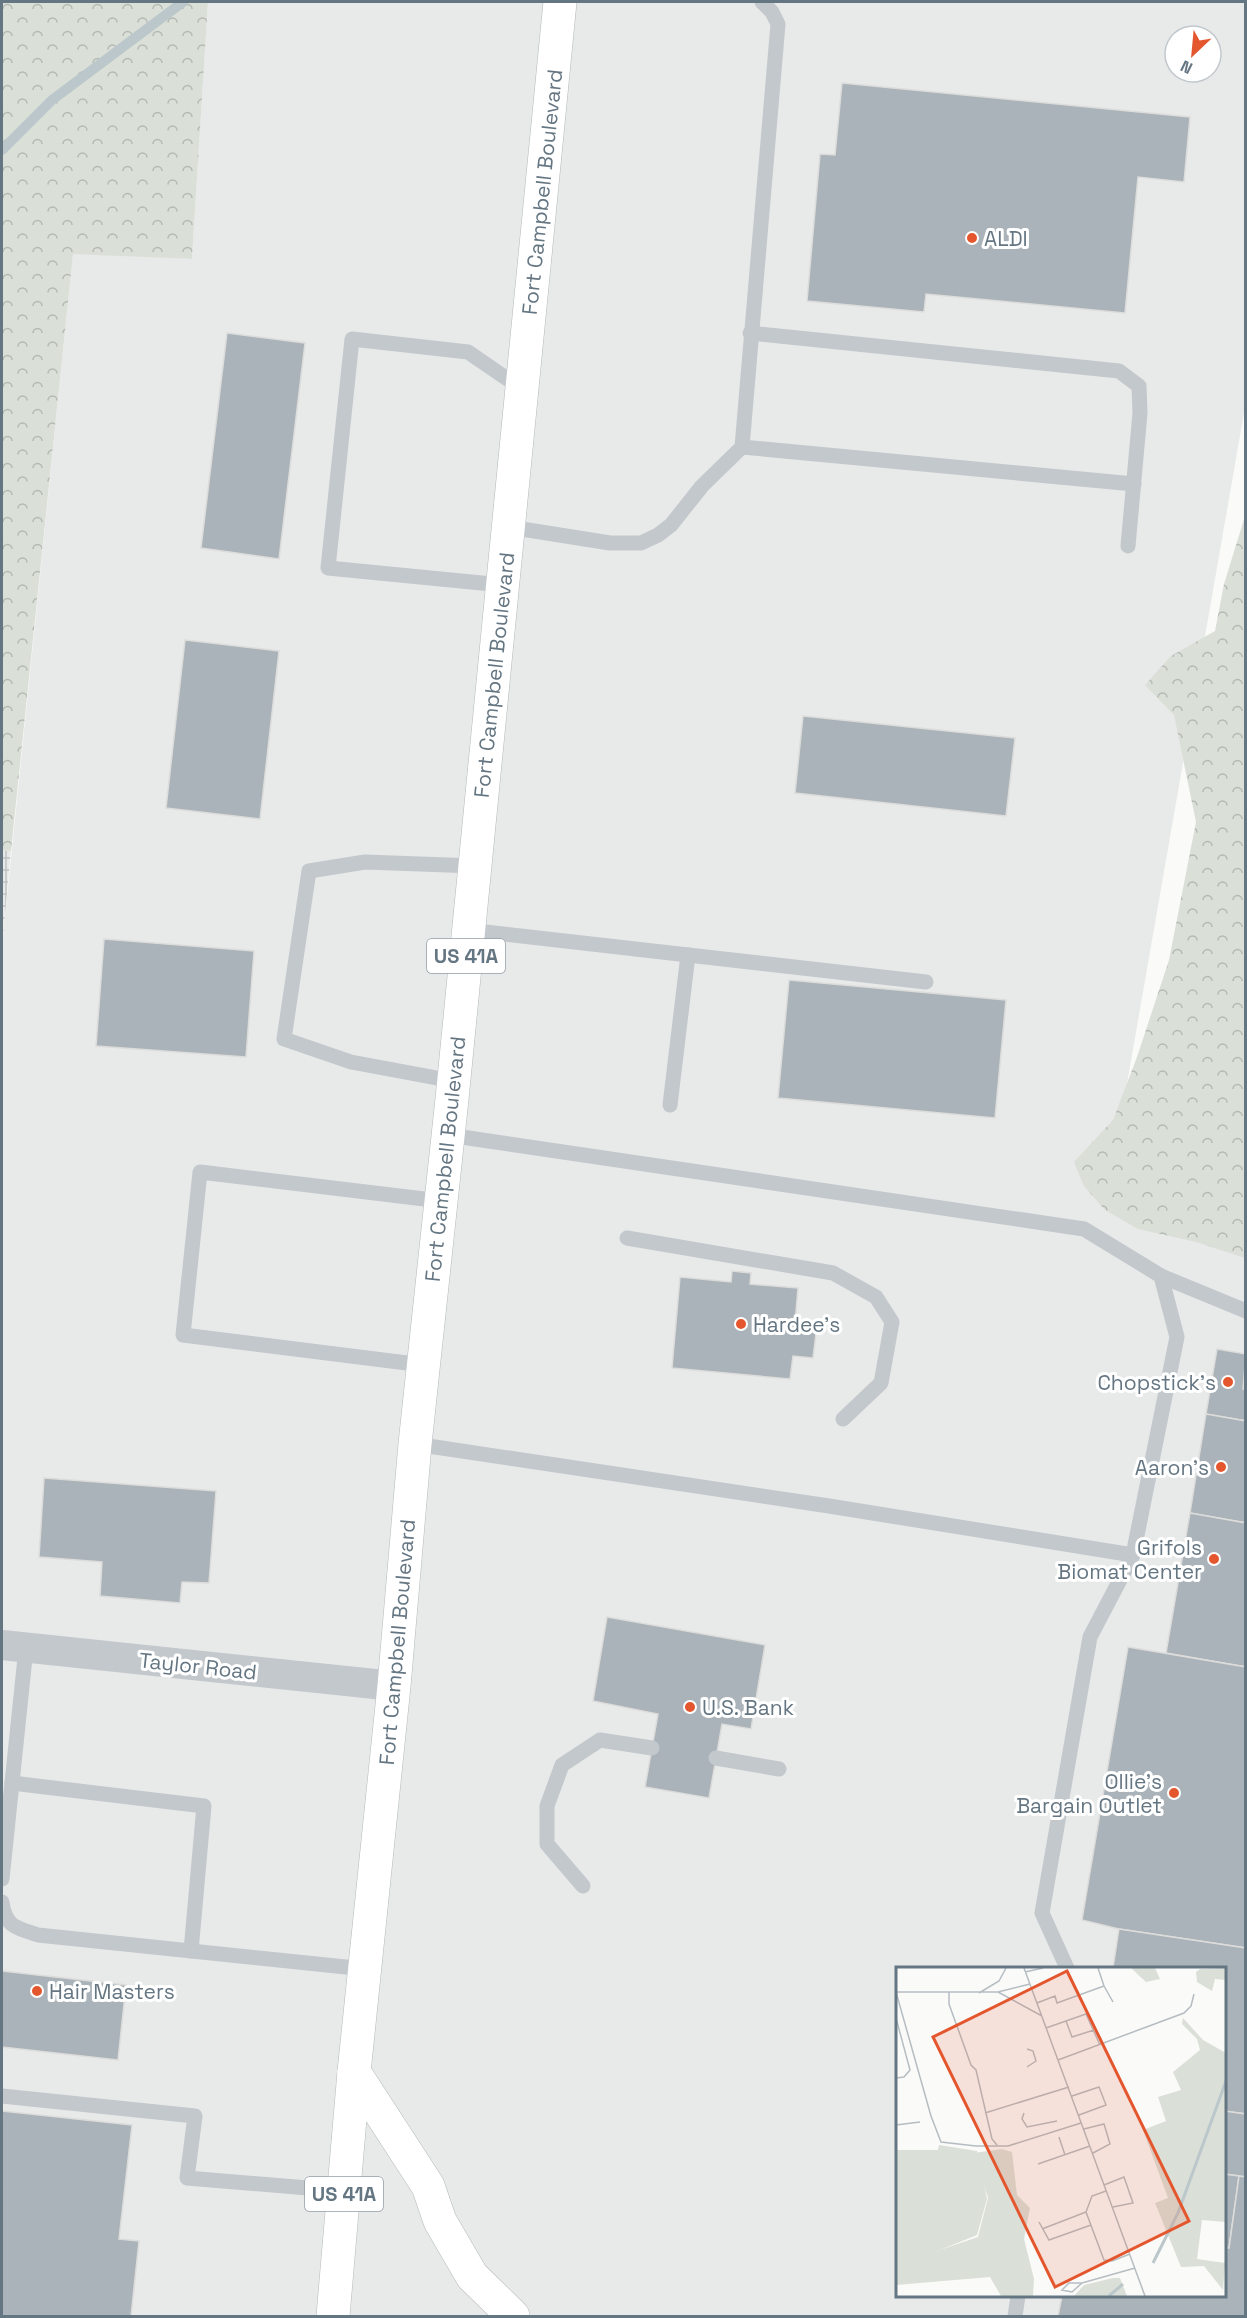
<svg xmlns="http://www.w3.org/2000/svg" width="1247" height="2318" viewBox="0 0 1247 2318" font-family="'Space Grotesk',sans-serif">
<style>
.built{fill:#e8e9e9;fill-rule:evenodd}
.industrial{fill:url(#industrial-grid)}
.forest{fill:url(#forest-crowns)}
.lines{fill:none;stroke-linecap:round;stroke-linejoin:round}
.stream{stroke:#bbc7cb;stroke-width:10}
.building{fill:#aab3b9;stroke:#dcdcda;stroke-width:1.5}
.highway-casing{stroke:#b4b9bd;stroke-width:34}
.lane{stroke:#c3c8cc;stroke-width:15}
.street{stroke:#c3c8cc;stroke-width:30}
.highway{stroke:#fff;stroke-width:33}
.poi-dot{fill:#e4572e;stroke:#fff;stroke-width:2}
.labels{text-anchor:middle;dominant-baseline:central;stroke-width:6;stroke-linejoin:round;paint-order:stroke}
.shield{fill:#fff;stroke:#939fa8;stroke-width:1.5}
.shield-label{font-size:20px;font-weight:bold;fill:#657683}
.street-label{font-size:21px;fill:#657683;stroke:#fff}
.poi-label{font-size:21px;fill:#657683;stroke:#fff;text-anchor:start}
.inset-river{fill:none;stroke:#bbc7cb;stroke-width:3}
.inset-road{fill:none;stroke:#b5bdc2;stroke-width:1.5}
.view{fill:#e4572e;fill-opacity:0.15;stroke:#e4572e;stroke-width:3}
.inset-edge{fill:none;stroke:#657683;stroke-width:3}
</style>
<defs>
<pattern id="industrial-grid" width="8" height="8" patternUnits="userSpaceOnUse" patternTransform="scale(1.5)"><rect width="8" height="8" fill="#e8e9e9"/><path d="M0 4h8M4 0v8" fill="none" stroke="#c0c1c2"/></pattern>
<pattern id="forest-crowns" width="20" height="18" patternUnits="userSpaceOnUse" patternTransform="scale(1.5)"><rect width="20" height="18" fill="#dadfd7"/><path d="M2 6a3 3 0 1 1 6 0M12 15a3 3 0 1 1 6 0" fill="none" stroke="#b4b9b4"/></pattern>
</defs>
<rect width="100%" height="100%" fill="#fafaf8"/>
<path class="built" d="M208,2H1245V407L1105,1210L1245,1241V2316H2V946L73,253L192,259ZM1175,36H1211V72H1175ZM898,1968H1224V2296H898Z"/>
<path class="industrial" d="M2,850L11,851L2,946Z"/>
<g class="forest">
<path d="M2,2H208L192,259L73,254L11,851L2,850Z"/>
<path d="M1245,516L1246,1258H1245L1196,1242L1138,1229L1105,1210L1084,1186L1074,1162L1113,1120L1137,1057L1169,960L1196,822L1174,715L1145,685L1171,656L1215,631L1224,584Z"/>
</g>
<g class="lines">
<path class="stream" d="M2,150L52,100L183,2"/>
</g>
<g class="building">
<path d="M842,83L1190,117L1184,182L1138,177L1125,313L926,294L924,312L807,301L820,154L835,155Z"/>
<path d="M227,333L305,343L279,559L201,548Z"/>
<path d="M185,640L279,651L260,819L166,808Z"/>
<path d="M803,716L1015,738L1006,816L795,793Z"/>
<path d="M104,939L254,951L246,1057L96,1046Z"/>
<path d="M789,980L1006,1000L995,1118L778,1098Z"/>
<path d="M732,1271L751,1273L750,1284L798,1288L795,1323L817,1325L813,1358L793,1356L790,1379L672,1368L680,1277L731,1282Z"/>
<path d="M1217,1349L1246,1354L1243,1389H1246V1421L1206,1414Z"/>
<path d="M1206,1414L1246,1421V1523L1190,1513Z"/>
<path d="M44,1478L216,1491L209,1583L182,1582L180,1603L100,1596L102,1562L39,1557Z"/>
<path d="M1190,1513L1246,1523V1667L1166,1653Z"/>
<path d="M607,1617L765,1645L751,1729L722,1724L709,1798L645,1787L658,1714L593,1701Z"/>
<path d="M1128,1647L1246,1667V1948L1119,1929L1082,1920Z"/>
<path d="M1119,1929L1246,1948V2114L1224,2111V1968H1113Z"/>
<path d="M2,1971L126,1985L118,2060L2,2047Z"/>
<path d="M2,2111L132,2125L119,2239L139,2241L131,2316H2Z"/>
<path d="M1224,2111L1246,2114V2177L1224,2174Z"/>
<path d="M1224,2174L1239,2176L1229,2248L1224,2247Z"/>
<path d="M1239,2176L1246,2177V2316H1058L1062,2296H1224V2247L1229,2248Z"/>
</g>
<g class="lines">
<g class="highway-casing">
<g id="highway">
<path d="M354,2072L428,2186L440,2221L472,2276L513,2316"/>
<path d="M333,2316L354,2072L394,1686L415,1444L452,1099L560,2"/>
</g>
</g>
<g class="lane">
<path d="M750,333L1119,371L1139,386L1140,413L1128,546"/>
<path d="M742,447L1134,484"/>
<path d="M509,527L610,543H641L658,535L671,525L702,486L742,447L778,24L772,12L762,2"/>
<path d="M502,585L328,568L352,339L468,352L522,389"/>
<path d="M468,930L926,982"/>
<path d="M453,1081L351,1062L284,1039L309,871L365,862L475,866"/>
<path d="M670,1105L688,955"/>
<path d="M448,1135L1084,1229L1161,1276L1246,1311"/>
<path d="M627,1238L833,1273L876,1297L892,1322L881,1383L843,1419"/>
<path d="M423,1365L183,1335L200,1172L441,1201"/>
<path d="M415,1444L829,1506L1133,1555"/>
<path d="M716,1758L779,1769"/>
<path d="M12,1783L204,1806L191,1951"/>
<path d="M2,1879L26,1648"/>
<path d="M583,1886L547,1844V1806L562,1765L600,1740L652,1748"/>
<path d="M2,1902C5,1927 17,1928 38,1935L365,1969"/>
<path d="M1067,1968L1042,1913L1090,1637L1133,1555L1177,1337L1161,1276"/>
<path d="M2,2096L195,2116L187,2178L344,2191"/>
<path d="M1015,2316L1018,2296"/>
</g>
<path class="street" d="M2,1645L394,1686"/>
<use href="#highway" class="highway"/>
</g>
<g class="poi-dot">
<circle cx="972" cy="238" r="6"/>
<circle cx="741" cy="1324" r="6"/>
<circle cx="1228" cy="1382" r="6"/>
<circle cx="1221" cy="1467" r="6"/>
<circle cx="1214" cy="1559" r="6"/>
<circle cx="690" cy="1707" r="6"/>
<circle cx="1174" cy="1793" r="6"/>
<circle cx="37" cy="1991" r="6"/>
</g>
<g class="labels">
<g class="shield">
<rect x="427" y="939" width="78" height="34" rx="4.5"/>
<rect x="305" y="2177" width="78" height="34" rx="4.5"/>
</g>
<g class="shield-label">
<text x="466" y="956">US 41A</text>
<text x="344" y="2194">US 41A</text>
</g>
<g class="street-label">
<text transform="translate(542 192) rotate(-84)">Fort Campbell Boulevard</text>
<text transform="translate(494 675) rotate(-84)">Fort Campbell Boulevard</text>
<text transform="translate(445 1159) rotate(-84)">Fort Campbell Boulevard</text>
<text transform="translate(397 1642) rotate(-85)">Fort Campbell Boulevard</text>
<text transform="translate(198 1666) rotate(6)">Taylor Road</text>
</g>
<g class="poi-label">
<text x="984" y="238">ALDI</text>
<text x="753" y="1324">Hardee's</text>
<text x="1216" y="1382" text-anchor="end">Chopstick's</text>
<text x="1209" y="1467" text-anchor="end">Aaron's</text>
<text x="1202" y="1547" text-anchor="end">Grifols<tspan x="1202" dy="24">Biomat Center</tspan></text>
<text x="702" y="1707">U.S. Bank</text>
<text x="1162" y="1781" text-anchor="end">Ollie's<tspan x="1162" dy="24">Bargain Outlet</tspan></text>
<text x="49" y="1991">Hair Masters</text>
</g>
</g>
<g transform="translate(896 1967)">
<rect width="330" height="330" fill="#fafaf8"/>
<path d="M235,1H259L264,12L250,15ZM330,1V13L319,12L316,24L301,15L300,5L304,2ZM287,51L307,73L330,86V255L306,253L301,292L329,296L327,323L308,299L285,300L259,236L272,231L247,163L270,154L262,130L285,123L277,105L304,83L301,72L286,57ZM106,182L116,185L121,228L134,241L128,272L138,312L137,329H105L94,310L0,318V313L38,285L82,270L92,231L78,186ZM217,311H224L231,329H178L188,318Z" fill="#dadfd7"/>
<path d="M43,178L81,184L91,232L81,268L39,285L33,312L0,314V183H42Z" fill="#dadfd7"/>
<path class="inset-river" d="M257,296L282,246L330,114M213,329L227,317"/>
<path class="inset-road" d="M128,1L249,329M129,5L147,1M134,17L102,25H0L35,149L45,175L80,179H112L185,156M208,19L217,35M53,25V37L75,98L80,103L96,172L101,178M102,25L146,49M83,26L103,14L110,1M141,36L159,29L161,36L208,19L202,1M0,51L14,103L8,110L0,111M170,54L176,70L198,63M150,61L190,47L204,78M162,93L288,46L295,39L298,27M131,100L140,94L137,84L131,82M176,129L203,120L210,138L183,148M89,146L173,120M128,146L126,152L131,160L161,154M0,158L24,155M188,162L208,157L214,177L197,186M163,170L169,188M142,197L194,179M208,218L228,210L237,236L217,240M210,224L196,229L190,245L208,293L216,294L234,287M143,255L153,273L195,258M146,262L190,245M186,316L176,325L166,323L173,316H186L239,301"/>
<path class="view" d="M171,4L293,254L159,320L37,70Z"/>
<rect width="330" height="330" class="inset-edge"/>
</g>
<rect width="1247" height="2318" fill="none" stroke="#657683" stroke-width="6"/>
<g transform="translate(1193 54) rotate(206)"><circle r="28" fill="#ffffff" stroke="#c1c8cd" stroke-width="1.5"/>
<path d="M0-4.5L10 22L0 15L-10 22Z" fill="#e4572e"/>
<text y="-9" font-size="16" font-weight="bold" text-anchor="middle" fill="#657683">N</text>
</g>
</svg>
